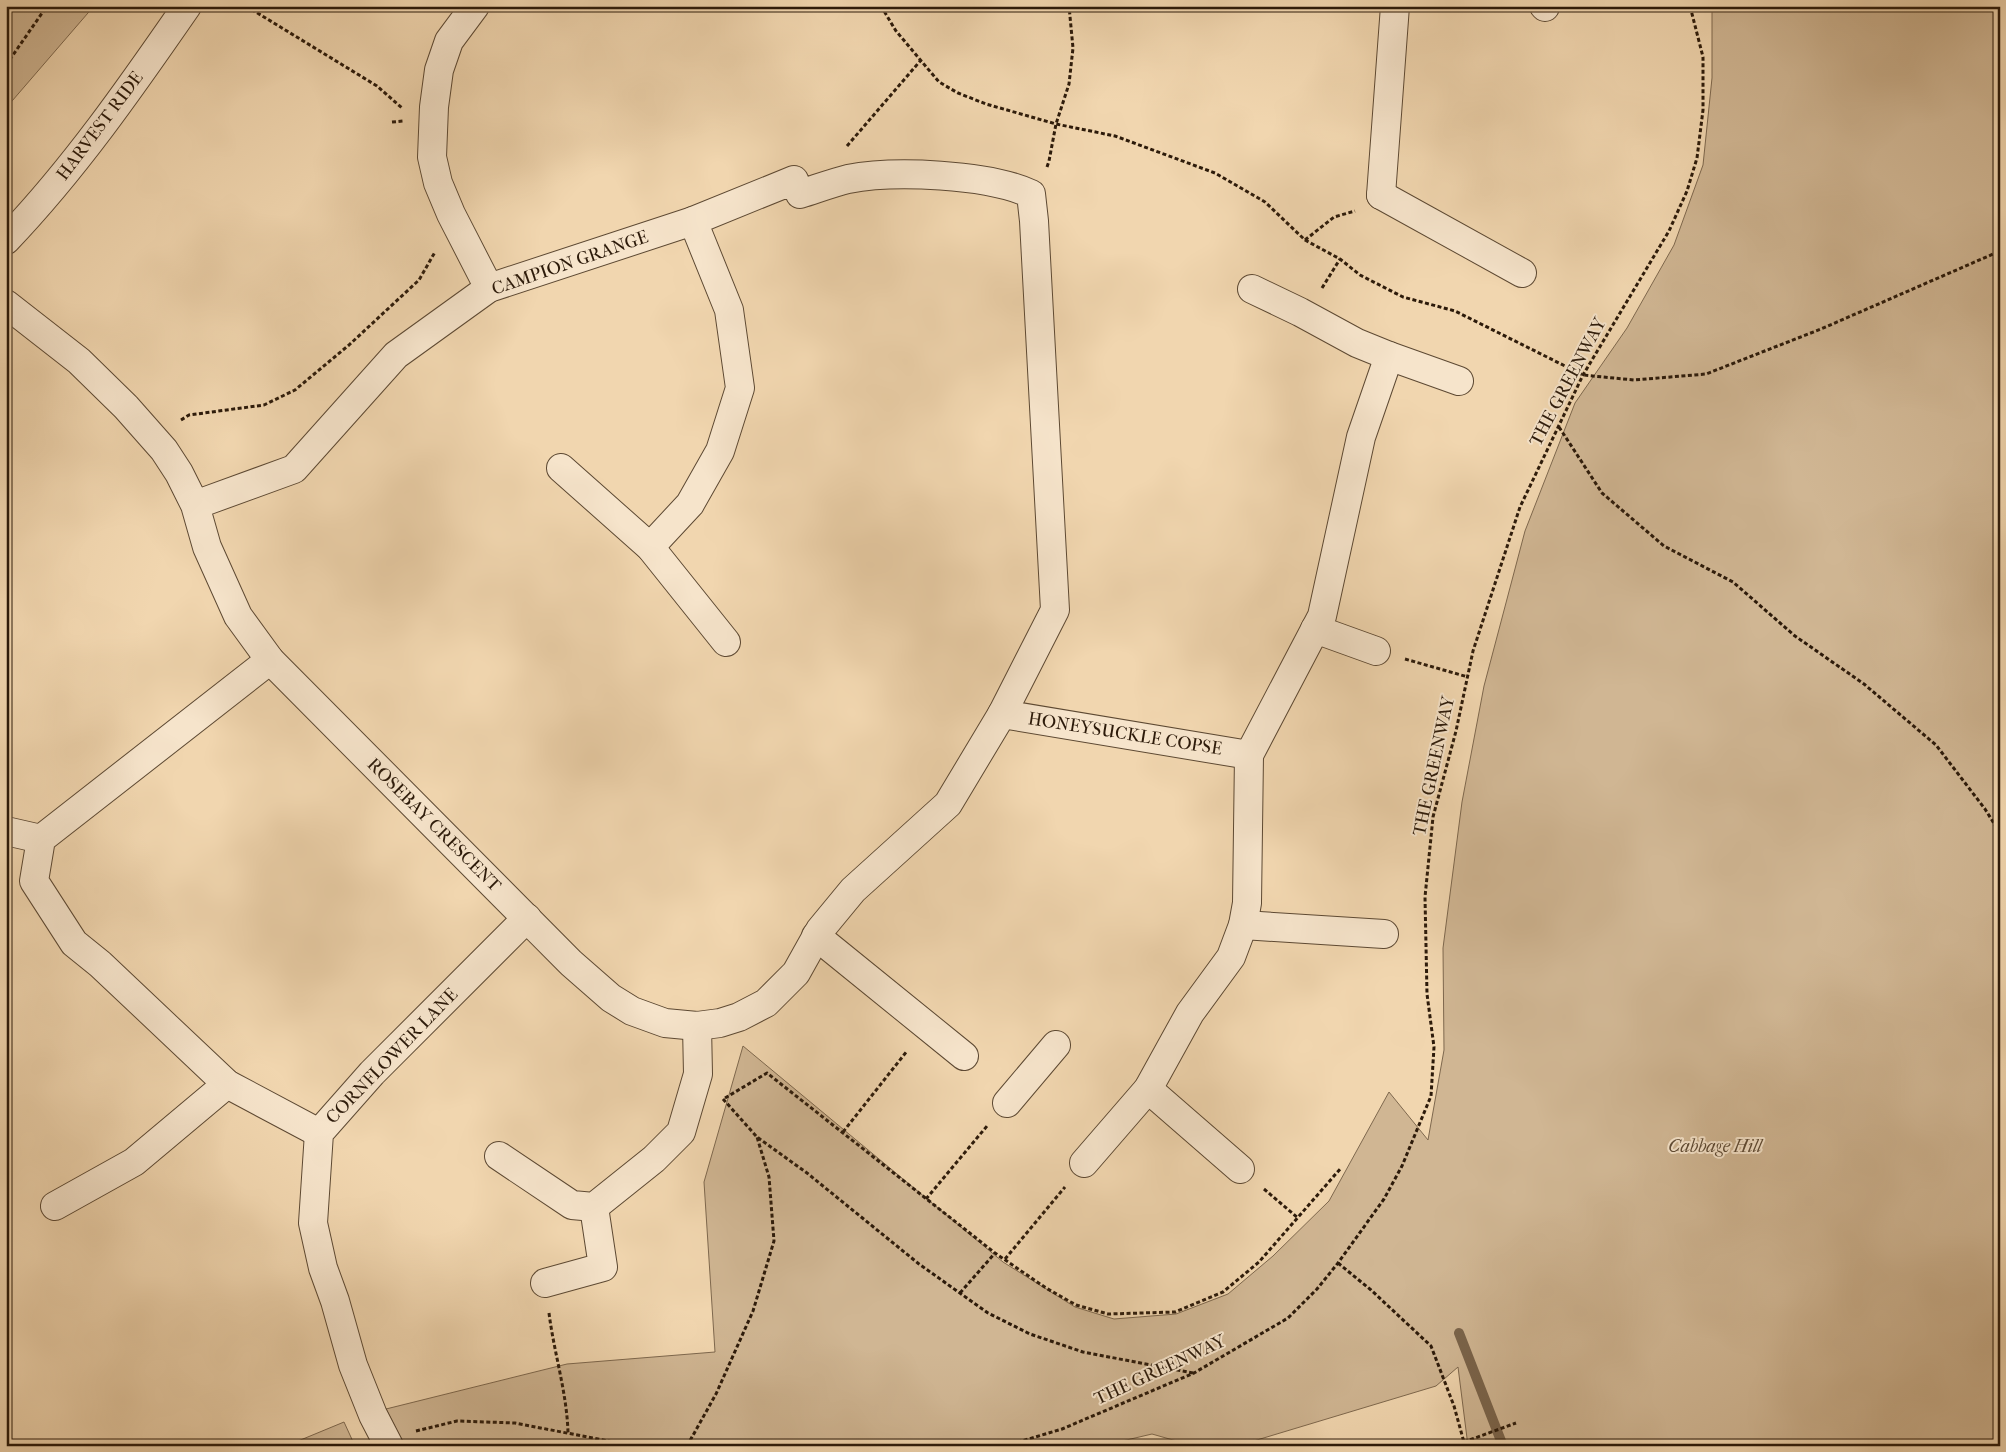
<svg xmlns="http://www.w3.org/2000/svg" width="2006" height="1452" viewBox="0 0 2006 1452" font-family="'IM FELL French Canon',serif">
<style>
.green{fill:#d0b693;stroke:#7e684e}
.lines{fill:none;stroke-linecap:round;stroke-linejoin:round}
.stream{stroke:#7a644b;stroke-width:10}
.minor-casing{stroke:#5d4933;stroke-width:30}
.path{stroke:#2c1a0a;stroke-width:3;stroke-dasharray:4 2.5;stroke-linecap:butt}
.minor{stroke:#f6e4cb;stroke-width:28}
.labels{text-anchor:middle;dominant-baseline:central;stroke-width:4;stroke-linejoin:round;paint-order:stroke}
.street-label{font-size:18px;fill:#2c1a0a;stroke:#f6e4cb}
.park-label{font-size:18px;font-style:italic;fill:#5d4933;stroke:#f6e4cb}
</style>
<rect width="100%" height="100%" fill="#f1d6af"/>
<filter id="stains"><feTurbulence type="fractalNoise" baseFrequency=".004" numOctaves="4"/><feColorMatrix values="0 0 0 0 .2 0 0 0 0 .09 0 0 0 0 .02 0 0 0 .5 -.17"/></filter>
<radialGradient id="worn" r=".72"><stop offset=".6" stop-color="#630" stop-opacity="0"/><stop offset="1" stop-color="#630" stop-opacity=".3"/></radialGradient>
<g class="green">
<path d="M6,6H94L6,108Z"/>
<path d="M1712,6H2000V1446H1468L1458,1367L1436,1386L1237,1446H1194L1152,1434L1101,1446H405L386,1409L567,1364L715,1352L704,1182L743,1046L1003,1262L1075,1307L1114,1319L1176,1314L1228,1294L1273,1256L1329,1201L1389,1092L1428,1140L1444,1050L1443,948L1462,802L1484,686L1525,531L1575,403L1627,328L1674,245L1703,165L1712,78Z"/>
<path d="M344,1422L355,1446H286Z"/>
</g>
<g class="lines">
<path class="stream" d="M1459,1333L1503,1446"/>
<g class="minor-casing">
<g id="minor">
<path d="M475,6L449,41L439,70L434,107L432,157L438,183L451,214L489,288"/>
<path d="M1544,6L1545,7"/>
<path d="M1381,195L1395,6"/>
<path d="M1381,195L1522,273"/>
<path d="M6,240C74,169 131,87 187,6"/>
<path d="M1252,289L1300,312L1357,343L1389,356L1459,381"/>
<path d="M6,304L79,361L126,407L164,450L179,473L195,505L207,547L238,616L270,660L571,963L611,998L632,1011L665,1023L697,1026L720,1023L739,1017L766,1003L796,973L820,930L853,890L948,804L1002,714L1055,610L1034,221L1031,194C988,174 894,170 848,179C832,183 816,189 800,194L794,180L693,221L489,288L396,355L294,469L195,505"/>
<path d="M561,468L650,547L726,642"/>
<path d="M650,547L690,504L720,451L740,388L729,310L693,221"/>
<path d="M1315,629L1376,651"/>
<path d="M270,660L41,839L34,881L74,943L100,964L227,1084L319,1133"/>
<path d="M1002,714L1249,755L1322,616L1361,437L1389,356"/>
<path d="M6,831L41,839"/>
<path d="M1243,925L1384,934"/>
<path d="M816,936L964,1056"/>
<path d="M1148,1089L1240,1169"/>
<path d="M1007,1103L1056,1045"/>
<path d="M499,1156L572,1205L594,1207L654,1159L681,1132L698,1074L697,1026"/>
<path d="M1084,1163L1148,1089L1190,1013L1231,957L1243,925L1247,903L1249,755"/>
<path d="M55,1206L134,1162L227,1084"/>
<path d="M545,1283L603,1267L594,1207"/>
<path d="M389,1446L373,1415L353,1365L335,1301L323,1268L313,1223L319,1133L372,1073L527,918"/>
</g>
</g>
<g class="path">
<path d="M246,6L377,86L402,108"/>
<path d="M881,6L896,31L939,82L958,93L986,104L1056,124L1115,136L1215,173L1265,202L1305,240L1340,259L1360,275L1403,297L1455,311L1583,375L1634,380L1706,374L1821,329L2000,251"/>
<path d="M6,65L47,6"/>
<path d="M392,122L403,121"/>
<path d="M847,146L921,60"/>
<path d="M1047,167L1049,161L1056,124L1069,84L1073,48L1069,6"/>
<path d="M1305,240L1334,217L1355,211"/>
<path d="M1322,288L1340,259"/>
<path d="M181,420L189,415L264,405L295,390L349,345L419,280L435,252"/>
<path d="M1559,427L1602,493L1664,546L1733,582L1795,636L1864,684L1936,745L1985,809L2000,833"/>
<path d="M1405,659L1468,677"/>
<path d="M725,1098L767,1073L995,1253L1046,1288L1076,1305L1108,1314L1175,1312L1223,1292L1259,1262L1341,1168"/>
<path d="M723,1099L757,1137L807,1173L919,1264L988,1313L1030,1334L1083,1352L1193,1373"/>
<path d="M843,1132L907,1051"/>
<path d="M1264,1189L1298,1218"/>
<path d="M926,1199L987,1126"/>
<path d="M1005,1259L1065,1187"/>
<path d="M1338,1263L1371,1290L1431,1346L1454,1406L1465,1446"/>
<path d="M960,1293L995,1253"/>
<path d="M549,1313C554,1353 567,1393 568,1433"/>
<path d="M416,1431L457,1421L515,1423L634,1446"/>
<path d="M1464,1442L1516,1423"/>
<path d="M687,1446L716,1394L753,1311L774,1241L769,1177L757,1137"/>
<path d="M1005,1446L1062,1429L1194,1373L1288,1318L1317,1289L1338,1263L1384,1199L1402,1166L1431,1096L1434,1047L1427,994L1425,897L1433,817L1456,731L1473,651L1520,507L1583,375L1669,231L1687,191L1697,158L1703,110V57L1690,6"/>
</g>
<use href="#minor" class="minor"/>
</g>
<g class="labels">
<g class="street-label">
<text transform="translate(100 126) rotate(-53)">HARVEST RIDE</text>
<text transform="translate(570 263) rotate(-19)">CAMPION GRANGE</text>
<text transform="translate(1568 382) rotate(-62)">THE GREENWAY</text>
<text transform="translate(1125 734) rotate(9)">HONEYSUCKLE COPSE</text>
<text transform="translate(1434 766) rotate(-78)">THE GREENWAY</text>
<text transform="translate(434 825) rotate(45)">ROSEBAY CRESCENT</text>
<text transform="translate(392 1056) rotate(-46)">CORNFLOWER LANE</text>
<text transform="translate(1160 1370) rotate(-25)">THE GREENWAY</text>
</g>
<g class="park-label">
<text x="1715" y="1146">Cabbage Hill</text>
</g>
</g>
<rect width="2006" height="1452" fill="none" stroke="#f1d6af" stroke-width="25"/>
<rect x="8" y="8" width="1991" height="1437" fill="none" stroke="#2c1a0a" stroke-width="2.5"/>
<rect x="12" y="12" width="1981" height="1427" fill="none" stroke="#2c1a0a"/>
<rect width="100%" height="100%" filter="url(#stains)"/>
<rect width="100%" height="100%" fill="url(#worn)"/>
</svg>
